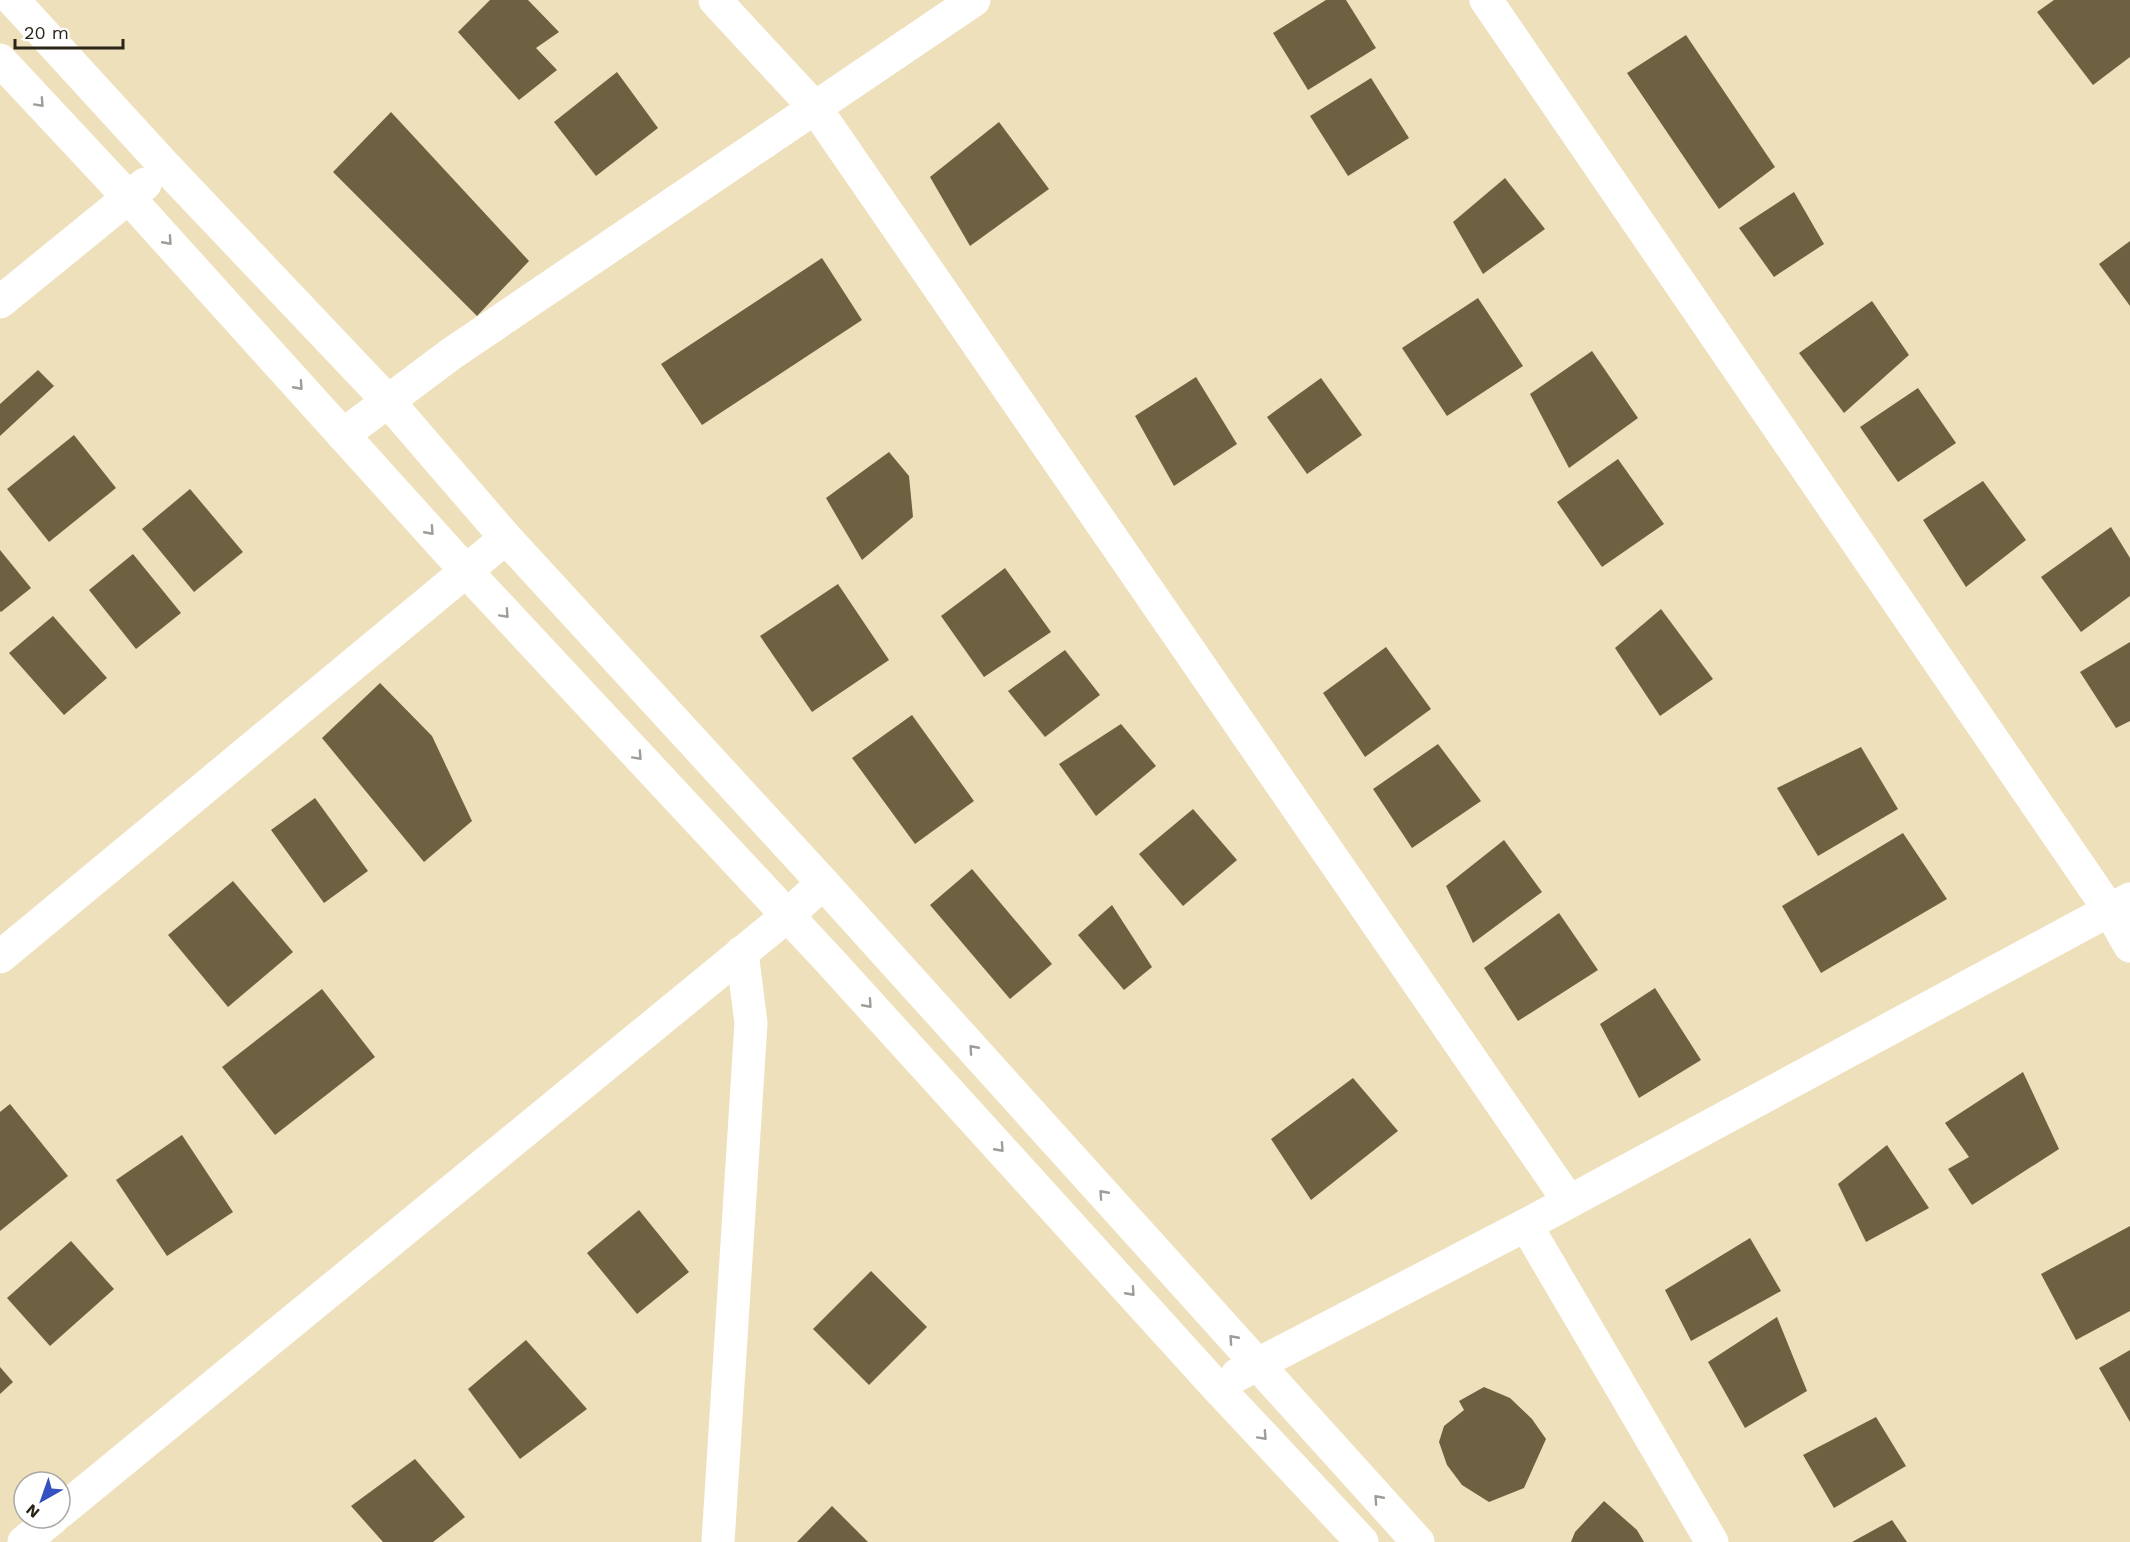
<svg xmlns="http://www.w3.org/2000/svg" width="2130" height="1542" viewBox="0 0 2130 1542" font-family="'Work Sans',sans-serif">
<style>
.building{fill:#6e6141}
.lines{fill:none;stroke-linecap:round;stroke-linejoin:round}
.minor{stroke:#fff;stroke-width:33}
.oneway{stroke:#9f9d97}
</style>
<rect width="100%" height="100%" fill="#efe0bc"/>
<g class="building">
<path d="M490,0H528L559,32L536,48L557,70L519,100L458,32Z"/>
<path d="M1326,0H1346L1376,48L1308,90L1273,33Z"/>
<path d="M2054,0H2130V57L2093,85L2037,12Z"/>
<path d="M1686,35L1775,167L1719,209L1627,73Z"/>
<path d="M617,72L658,128L596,176L554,122Z"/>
<path d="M1371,78L1409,138L1348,176L1310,116Z"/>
<path d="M391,112L529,261L477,316L333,172Z"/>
<path d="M999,122L1049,189L970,246L930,177Z"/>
<path d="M1505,178L1545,229L1483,274L1453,222Z"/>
<path d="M1794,192L1824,244L1774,277L1739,228Z"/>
<path d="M2130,241V306L2099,264Z"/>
<path d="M822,258L862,320L702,425L661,364Z"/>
<path d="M1478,298L1523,366L1447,416L1402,348Z"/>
<path d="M1872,301L1909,355L1844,413L1799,353Z"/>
<path d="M1592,351L1638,418L1569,468L1530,394Z"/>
<path d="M38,370L54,386L0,436V404Z"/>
<path d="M1196,377L1237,444L1174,486L1135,416Z"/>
<path d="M1321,378L1362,435L1307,474L1267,417Z"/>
<path d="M1918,388L1956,443L1898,482L1860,427Z"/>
<path d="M74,435L116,488L49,542L7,489Z"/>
<path d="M889,452L909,476L913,517L862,560L826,498Z"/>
<path d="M1618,459L1664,524L1602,567L1557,502Z"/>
<path d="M1983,481L2026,540L1966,587L1923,520Z"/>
<path d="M190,489L243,552L194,592L142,529Z"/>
<path d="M2111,527L2130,558V596L2081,632L2041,577Z"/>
<path d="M0,550L31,588L1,612L0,611Z"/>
<path d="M133,554L181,613L136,649L89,590Z"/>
<path d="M1005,568L1051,632L984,677L941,616Z"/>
<path d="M838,584L889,660L812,712L760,636Z"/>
<path d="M1661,609L1713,679L1660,716L1615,648Z"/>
<path d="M53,616L107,678L64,715L9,653Z"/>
<path d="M2130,642V721L2116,728L2080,672Z"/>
<path d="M1386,647L1431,709L1365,757L1323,693Z"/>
<path d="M1065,650L1100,695L1045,737L1008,691Z"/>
<path d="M380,683L432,736L472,821L424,862L322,738Z"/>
<path d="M912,715L974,801L915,844L852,758Z"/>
<path d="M1121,724L1156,766L1096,816L1059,764Z"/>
<path d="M1438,744L1481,801L1412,848L1373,789Z"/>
<path d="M1861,747L1898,809L1818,856L1777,788Z"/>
<path d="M315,798L368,871L324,903L271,830Z"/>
<path d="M1193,809L1237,860L1183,906L1139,854Z"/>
<path d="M1903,833L1947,899L1821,973L1782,906Z"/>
<path d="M1504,840L1542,892L1473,943L1446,886Z"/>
<path d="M972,869L1052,964L1010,999L930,905Z"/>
<path d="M233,881L293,952L228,1007L168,935Z"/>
<path d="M1112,905L1152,967L1124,990L1078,935Z"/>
<path d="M1559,913L1598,970L1518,1021L1484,968Z"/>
<path d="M1655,988L1701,1060L1639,1098L1600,1024Z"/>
<path d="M322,989L375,1057L275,1135L222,1067Z"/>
<path d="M2023,1072L2059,1149L1972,1205L1948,1169L1969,1157L1945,1123Z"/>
<path d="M1353,1078L1398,1131L1311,1200L1271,1139Z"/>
<path d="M10,1104L68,1176L0,1231V1112Z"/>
<path d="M182,1135L233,1212L167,1256L116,1180Z"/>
<path d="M1887,1145L1929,1208L1866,1242L1838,1184Z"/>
<path d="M639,1210L689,1272L637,1314L587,1253Z"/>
<path d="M2130,1226V1311L2076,1340L2041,1274Z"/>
<path d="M1750,1238L1781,1291L1691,1341L1665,1290Z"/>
<path d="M71,1241L114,1289L50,1346L7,1298Z"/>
<path d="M871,1271L927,1327L869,1385L813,1329Z"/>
<path d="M1777,1317L1807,1391L1745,1428L1708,1362Z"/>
<path d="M526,1340L587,1409L520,1459L468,1389Z"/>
<path d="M2130,1350V1422L2099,1368Z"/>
<path d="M0,1367L13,1382L0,1394Z"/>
<path d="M1484,1387L1510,1398L1532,1419L1546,1439L1524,1488L1489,1502L1462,1485L1447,1465L1439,1442L1444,1426L1464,1410L1459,1401Z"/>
<path d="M1876,1417L1906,1466L1834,1508L1803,1455Z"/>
<path d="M415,1459L465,1517L433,1542H383L351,1506Z"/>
<path d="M1604,1501L1637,1530L1644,1542H1571L1575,1532Z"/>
<path d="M832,1506L868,1542H797Z"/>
<path d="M1892,1520L1907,1542H1852Z"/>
</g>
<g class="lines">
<g class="minor">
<path d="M13,0L164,165L387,400L506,538L823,883L1418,1542"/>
<path d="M715,0L816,109L1568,1200"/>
<path d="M1486,0L2110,911L2130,946"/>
<path d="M0,60L129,198L466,571L829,960L1215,1385L1362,1542"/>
<path d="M0,302L145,184"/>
<path d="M343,435L451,354L974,0"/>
<path d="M0,957L506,538"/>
<path d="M1526,1225L1712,1542"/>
<path d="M1237,1375L1526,1225L2130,899"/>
<path d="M60,1512L787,916L823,883"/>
<path d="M24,1542L53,1518"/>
<path d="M718,1542L751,1023L742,952"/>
</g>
</g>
<defs><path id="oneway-chevron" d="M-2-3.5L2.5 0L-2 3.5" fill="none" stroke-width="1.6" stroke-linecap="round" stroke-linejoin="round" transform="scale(1.5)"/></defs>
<g class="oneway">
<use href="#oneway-chevron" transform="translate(40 103) rotate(47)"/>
<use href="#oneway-chevron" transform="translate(168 241) rotate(48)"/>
<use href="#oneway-chevron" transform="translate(299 386) rotate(48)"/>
<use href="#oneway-chevron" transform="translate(430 531) rotate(48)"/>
<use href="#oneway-chevron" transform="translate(505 614) rotate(47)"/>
<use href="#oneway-chevron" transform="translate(638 756) rotate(47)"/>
<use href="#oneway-chevron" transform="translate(868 1004) rotate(48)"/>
<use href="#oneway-chevron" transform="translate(973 1049) rotate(-132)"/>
<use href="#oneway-chevron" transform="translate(1000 1148) rotate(48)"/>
<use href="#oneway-chevron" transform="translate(1103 1194) rotate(-132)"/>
<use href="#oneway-chevron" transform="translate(1131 1292) rotate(48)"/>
<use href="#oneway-chevron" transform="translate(1233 1339) rotate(-132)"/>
<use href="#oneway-chevron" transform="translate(1263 1436) rotate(47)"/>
<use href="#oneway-chevron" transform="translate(1378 1499) rotate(-132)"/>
</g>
<g transform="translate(42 1500) rotate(220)"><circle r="28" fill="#ffffff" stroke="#aaa8a2" stroke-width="1.5"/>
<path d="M0-4.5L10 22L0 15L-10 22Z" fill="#3450c1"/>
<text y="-9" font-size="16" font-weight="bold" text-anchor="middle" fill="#2a2517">N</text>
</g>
<path d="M15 39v9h108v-9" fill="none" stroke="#2a2517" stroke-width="3"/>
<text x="24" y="39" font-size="18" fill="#2a2517" stroke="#ffffff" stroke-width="4.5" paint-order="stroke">20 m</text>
</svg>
